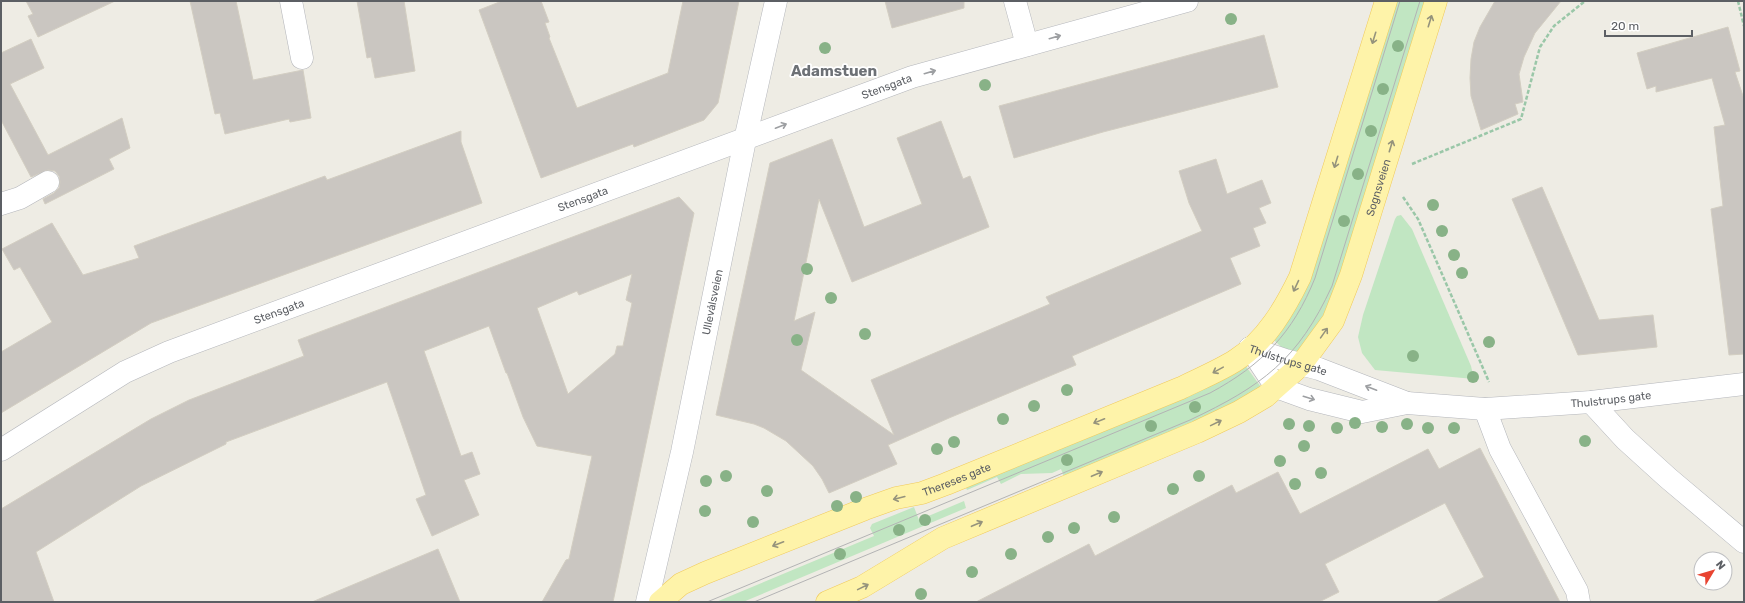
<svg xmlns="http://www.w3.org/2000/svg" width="1745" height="603" viewBox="0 0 1745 603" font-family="Rubik,sans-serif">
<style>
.green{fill:#c1e6c2}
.building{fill:#cac6c1;stroke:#d3cec2;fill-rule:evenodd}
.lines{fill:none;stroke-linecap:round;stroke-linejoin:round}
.minor-casing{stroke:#b4b6bb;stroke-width:23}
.major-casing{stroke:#f0ca5b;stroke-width:23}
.path{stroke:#9ac7a8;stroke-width:2.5;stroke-dasharray:4 2;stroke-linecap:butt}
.minor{stroke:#fff;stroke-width:22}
.major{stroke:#fef3a9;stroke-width:22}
.tram{stroke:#b3b3b4;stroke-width:1}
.tree{fill:#88b287}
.oneway{stroke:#95937c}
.oneway2{stroke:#9d9fa2}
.labels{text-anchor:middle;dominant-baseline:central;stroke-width:3.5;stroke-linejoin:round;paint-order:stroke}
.street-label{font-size:11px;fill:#5c5f64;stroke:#fff}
.district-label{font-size:15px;font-weight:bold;fill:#6d7176;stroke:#fff}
</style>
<rect width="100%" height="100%" fill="#eeece4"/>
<g class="green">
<path d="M1395,1H1426L1351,246L1323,316L1293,359L1273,339Z"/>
<path d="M1401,215L1412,229L1471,366L1474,379L1375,370L1362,353L1358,337L1363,315L1395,219L1397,216Z"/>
<path d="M1245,365L1261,387L1225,409L1065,479L1061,469L1052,473L1021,474L1001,484L997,477L967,490L965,486Z"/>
<path d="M964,501L966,508L743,602H716L874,536L870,528L872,524L914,507L919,520Z"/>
</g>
<g class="building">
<path d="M26,1H115L38,37L28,16L33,14Z"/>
<path d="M190,1H236L253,80L303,70L311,118L290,122L289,119L225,134L220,113L215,114Z"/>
<path d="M357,1H404L415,71L375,78L371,57L367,58Z"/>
<path d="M502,1H541L549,22L545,23L550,37L549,38L577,108L668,73L683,1H739L718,103L704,120L634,147L633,144L541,178L479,10Z"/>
<path d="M885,1H964V8L892,28Z"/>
<path d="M1495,1H1561L1535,33L1524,57L1519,74L1523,102L1515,104L1518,114L1481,130L1471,96L1470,78L1471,59L1474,42L1480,27Z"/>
<path d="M1728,27L1740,71L1735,72L1744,99V354L1729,355L1711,209L1723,206L1714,127L1725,125L1712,78L1656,92V86L1647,89L1637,53Z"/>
<path d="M1264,35L1278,87L1103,132L1014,158L999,106Z"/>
<path d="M31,39L44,68L10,84L48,155L122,118L130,148L109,159L114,169L45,204L43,199L54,193L59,188L60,182L59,176L55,171L48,170L31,177L1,120V53Z"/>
<path d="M941,121L963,179L970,176L989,227L852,282L819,199L794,321L815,312L801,370L894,435L871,380L1050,304L1046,297L1202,231L1189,203L1179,171L1216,159L1227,194L1262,180L1271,203L1259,208L1266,223L1253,228L1260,246L1230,258L1241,284L1072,356L1076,365L949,418L888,445L897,464L829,493L822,479L813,466L786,441L764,428L754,424L716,415L770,163L832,139L864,227L922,204L897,138Z"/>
<path d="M461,131V142L482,203L151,323L1,413V352L52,322L20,267L14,270L2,249L52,223L83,275L139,258L134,246L325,176L327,180Z"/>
<path d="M1542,187L1599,320L1653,315L1657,347L1578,355L1512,199Z"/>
<path d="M679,197L694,213L613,602H542L566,560L569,559L592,456L537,446L523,417L507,373H506L489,326L424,351L461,456L472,452L480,474L464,480L479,515L432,536L416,499L426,495L387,382L226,442V444L141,486L36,552L54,602H1V509L151,419L189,400L304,356L298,340ZM632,274L626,300L632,303L623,346H617L615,354L568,394L537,308L577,291L579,295Z"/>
<path d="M1480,448L1560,602H1436L1484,577L1445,503L1325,564L1339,592L1319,602H976L1089,544L1095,556L1232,485L1236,493L1278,472L1300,514L1428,449L1439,469Z"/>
<path d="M438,549L460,602H312Z"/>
</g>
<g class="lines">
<g class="minor-casing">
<g id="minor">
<path d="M291,1L302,58"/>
<path d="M1015,1L1027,45"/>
<path d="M1,204L20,198L48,182"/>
<path id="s1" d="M1250,348L1276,387L1309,399L1362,412L1407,403L1485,409L1591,402L1744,384"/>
<path id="s2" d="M1250,348L1285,360L1319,369L1407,403"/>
<path d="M1591,402L1625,439L1668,478L1744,542"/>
<path d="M1485,409L1500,449L1577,591L1579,602"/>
<path id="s3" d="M1,450L125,372L169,352L912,77L1187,1"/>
<path id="s4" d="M647,602L682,452L745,140L776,1"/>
</g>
</g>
<g class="major-casing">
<g id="major">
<path id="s5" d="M660,602L681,584L705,573L865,509L896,498L922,493L946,484L1181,388C1199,379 1219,371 1236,360C1266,341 1285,308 1300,277L1386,1"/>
<path id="s6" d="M827,602L862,587L943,538L1197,432L1239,412L1266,396L1301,365L1333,321L1351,275L1436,1"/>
</g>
</g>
<g class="path">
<path d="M1738,1L1744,26"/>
<path d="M1412,164L1521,119L1540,47L1554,26L1585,1"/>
<path d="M1403,197L1418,219L1489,382"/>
</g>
<use href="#minor" class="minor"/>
<use href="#major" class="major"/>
<g class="tram">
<path d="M707,602L1210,393C1262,365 1293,333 1315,278L1400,1"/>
<path d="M754,602L1190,420C1262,386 1298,360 1332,286L1420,1"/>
</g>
</g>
<g class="tree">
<circle cx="1231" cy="19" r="6"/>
<circle cx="1398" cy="46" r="6"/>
<circle cx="825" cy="48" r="6"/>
<circle cx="985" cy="85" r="6"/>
<circle cx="1383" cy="89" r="6"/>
<circle cx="1371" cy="131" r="6"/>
<circle cx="1358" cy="174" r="6"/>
<circle cx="1433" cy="205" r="6"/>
<circle cx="1344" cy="221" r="6"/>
<circle cx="1442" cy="231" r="6"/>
<circle cx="1454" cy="255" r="6"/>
<circle cx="807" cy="269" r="6"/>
<circle cx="1462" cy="273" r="6"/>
<circle cx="831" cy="298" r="6"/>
<circle cx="865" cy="334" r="6"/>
<circle cx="797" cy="340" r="6"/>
<circle cx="1489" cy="342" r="6"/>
<circle cx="1413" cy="356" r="6"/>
<circle cx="1473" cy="377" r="6"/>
<circle cx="1067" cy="390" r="6"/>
<circle cx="1034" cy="406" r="6"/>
<circle cx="1195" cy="407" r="6"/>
<circle cx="1003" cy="419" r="6"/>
<circle cx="1355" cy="423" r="6"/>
<circle cx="1289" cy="424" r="6"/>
<circle cx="1407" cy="424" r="6"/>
<circle cx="1151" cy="426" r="6"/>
<circle cx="1309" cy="426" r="6"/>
<circle cx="1382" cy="427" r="6"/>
<circle cx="1337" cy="428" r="6"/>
<circle cx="1428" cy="428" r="6"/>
<circle cx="1454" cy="428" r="6"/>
<circle cx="1585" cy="441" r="6"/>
<circle cx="954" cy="442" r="6"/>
<circle cx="1304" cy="446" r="6"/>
<circle cx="937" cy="449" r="6"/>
<circle cx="1067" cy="460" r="6"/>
<circle cx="1280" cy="461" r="6"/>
<circle cx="1321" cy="473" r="6"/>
<circle cx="726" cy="476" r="6"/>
<circle cx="1199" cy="476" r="6"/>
<circle cx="706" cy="481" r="6"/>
<circle cx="1295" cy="484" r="6"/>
<circle cx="1173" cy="489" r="6"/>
<circle cx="767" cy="491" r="6"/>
<circle cx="856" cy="497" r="6"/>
<circle cx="837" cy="506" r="6"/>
<circle cx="705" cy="511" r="6"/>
<circle cx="1114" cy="517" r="6"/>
<circle cx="925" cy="520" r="6"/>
<circle cx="753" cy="522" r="6"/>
<circle cx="1074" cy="528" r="6"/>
<circle cx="899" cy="530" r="6"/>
<circle cx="1048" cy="537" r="6"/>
<circle cx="840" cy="554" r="6"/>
<circle cx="1011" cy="554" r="6"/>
<circle cx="972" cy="572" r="6"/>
<circle cx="921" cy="594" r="6"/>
</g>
<defs><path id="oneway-shaft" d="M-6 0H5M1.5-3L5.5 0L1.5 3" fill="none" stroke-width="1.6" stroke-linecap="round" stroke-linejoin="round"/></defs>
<g class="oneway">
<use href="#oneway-shaft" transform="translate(1430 21) rotate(-73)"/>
<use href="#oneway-shaft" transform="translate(1374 38) rotate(107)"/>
<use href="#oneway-shaft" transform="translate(1391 146) rotate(-73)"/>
<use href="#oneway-shaft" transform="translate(1336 162) rotate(107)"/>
<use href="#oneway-shaft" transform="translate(1296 286) rotate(115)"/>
<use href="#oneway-shaft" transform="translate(1324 333) rotate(-55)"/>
<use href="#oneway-shaft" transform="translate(1218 370) rotate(151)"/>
<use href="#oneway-shaft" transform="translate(1099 421) rotate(158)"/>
<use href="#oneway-shaft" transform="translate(1216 423) rotate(-26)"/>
<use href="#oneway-shaft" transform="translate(1097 474) rotate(-23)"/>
<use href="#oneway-shaft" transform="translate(899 498) rotate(166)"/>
<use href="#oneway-shaft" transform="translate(977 524) rotate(-23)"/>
<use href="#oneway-shaft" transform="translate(778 544) rotate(159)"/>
<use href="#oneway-shaft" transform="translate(863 587) rotate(-26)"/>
</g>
<g class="oneway2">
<use href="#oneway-shaft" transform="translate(1055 37) rotate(-16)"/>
<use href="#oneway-shaft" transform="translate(930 72) rotate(-16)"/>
<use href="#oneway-shaft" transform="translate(781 126) rotate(-21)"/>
<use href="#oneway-shaft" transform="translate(1371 388) rotate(-159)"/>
<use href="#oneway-shaft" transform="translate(1309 398) rotate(17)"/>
</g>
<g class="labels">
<g class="street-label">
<text stroke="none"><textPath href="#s3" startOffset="960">Stensgata</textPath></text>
<text stroke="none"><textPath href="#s6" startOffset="728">Sognsveien</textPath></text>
<text stroke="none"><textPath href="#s3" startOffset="636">Stensgata</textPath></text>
<text stroke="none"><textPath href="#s4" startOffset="307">Ullevålsveien</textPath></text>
<text stroke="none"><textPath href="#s3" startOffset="312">Stensgata</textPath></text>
<text stroke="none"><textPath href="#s2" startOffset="40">Thulstrups gate</textPath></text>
<text stroke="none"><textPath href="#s1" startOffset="387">Thulstrups gate</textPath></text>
<text stroke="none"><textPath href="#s5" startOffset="323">Thereses gate</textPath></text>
</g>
<g class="district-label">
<text x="834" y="71">Adamstuen</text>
</g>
</g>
<rect width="1745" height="603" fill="none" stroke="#5c5f64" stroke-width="4"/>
<g transform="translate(1713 571) rotate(52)"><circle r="19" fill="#ffffff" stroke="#bebfc1"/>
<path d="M0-3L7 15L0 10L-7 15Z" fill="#e84431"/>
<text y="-6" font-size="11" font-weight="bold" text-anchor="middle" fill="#5c5f64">N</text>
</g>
<path d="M1605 30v6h87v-6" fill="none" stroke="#5c5f64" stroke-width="2"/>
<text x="1611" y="30" font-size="12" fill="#5c5f64" stroke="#ffffff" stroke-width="3" paint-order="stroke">20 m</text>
</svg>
